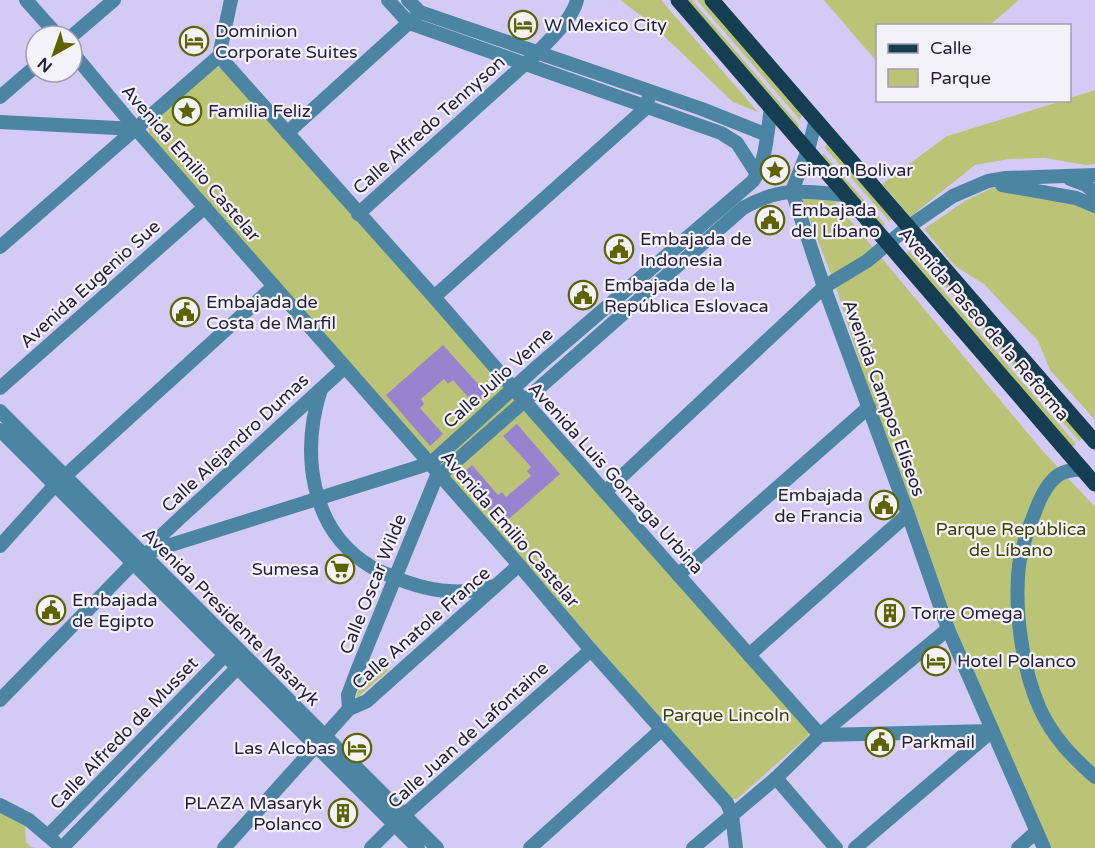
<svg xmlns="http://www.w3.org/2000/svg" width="1095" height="848" viewBox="0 0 1095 848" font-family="'Varela Round',sans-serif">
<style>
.green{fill:#bbc476}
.water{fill:#9685ce}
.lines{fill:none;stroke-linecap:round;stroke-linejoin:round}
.minor{stroke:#4c85a3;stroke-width:14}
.major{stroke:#153e53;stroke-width:15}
.labels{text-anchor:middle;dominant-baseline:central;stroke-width:4.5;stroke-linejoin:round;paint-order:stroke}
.poi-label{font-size:18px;fill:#251e39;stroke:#f3f2f9;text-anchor:start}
.street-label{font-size:18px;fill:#251e39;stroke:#f3f2f9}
.park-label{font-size:18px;fill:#3e4200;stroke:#f3f2f9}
</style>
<rect width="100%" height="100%" fill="#d3cbf6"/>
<g class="green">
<path d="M620,0H661L758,112L733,102L647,20Z"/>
<path d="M686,0H692L799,125L798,130Z"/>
<path d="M697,0H704L802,114L800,120Z"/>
<path d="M824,0H1019L990,25L878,26L877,62Z"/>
<path d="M215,67L224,68L810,732L808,736L737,799H731L149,134V124Z"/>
<path d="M1095,90V164L1086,165L1045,158L1009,159L975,165L910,217L882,184L947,136L1062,101L1070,100V98Z"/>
<path d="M827,143L892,219L889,221L825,148Z"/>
<path d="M823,153L885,224L882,227L822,158Z"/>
<path d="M1032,187L1095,209V420L1050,370L1038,341L984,284L955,266L924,229L965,201L992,188Z"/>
<path d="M800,195L830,196L1041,449L1095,507V848H1046L953,626L919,523L872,402L836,287Z"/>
<path d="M915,246L1083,438L1079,441L912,248Z"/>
<path d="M909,251L1076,444L1072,447L906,254Z"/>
<path d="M372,657L380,667L389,670L357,698L356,696Z"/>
<path d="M0,809L25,823L26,842L31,847L37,848H0Z"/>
</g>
<g class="water">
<circle cx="775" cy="170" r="10"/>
<path d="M443,345L487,394L475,405L453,380L448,384L444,379L421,399L424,404L420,408L443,434L430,446L386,395Z"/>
<path d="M517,424L560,474L502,525L459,476L472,465L498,495L502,492L506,497L531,476L527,471L531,467L503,436Z"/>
</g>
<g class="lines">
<g class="minor">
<path d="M26,0L58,36"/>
<path d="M388,0L409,23L721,133L737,143L757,174"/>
<path d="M408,0L420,12L702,109L767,135"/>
<path d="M72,36L114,0"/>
<path d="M72,52L136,129L519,565L591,650L727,803L732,815L736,848"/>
<path d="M219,56L434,297L513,388L820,735"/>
<path d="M0,97L36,66"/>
<path d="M0,122L136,129"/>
<path d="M287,133L414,18"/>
<path d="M1070,179L1086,185L1095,193"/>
<path d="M1002,185L1076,198L1095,206"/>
<path d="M792,191L824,287L908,514L948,629L1044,848"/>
<path d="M792,191L808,150L816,119"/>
<path d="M358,214L537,53C551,38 572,20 577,0"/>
<path d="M0,247L219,56L231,0"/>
<path d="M434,297L647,107L648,100"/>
<path d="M0,388L205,207"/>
<path d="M321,389C301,451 309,529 370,566C376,570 384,573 391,576C414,586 442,593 467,591C476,591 486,588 494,586"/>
<path d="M0,411L437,848"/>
<path d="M0,430L418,848"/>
<path d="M1083,469C1075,470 1067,470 1060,474C1047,482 1040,498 1035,512C1028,528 1022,547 1019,565C1014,609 1022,669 1040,709C1053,737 1072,757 1095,777"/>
<path d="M438,473L446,470L743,208C783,186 803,191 846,195"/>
<path d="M65,476L274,286"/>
<path d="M605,492L824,287L867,261L908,227L953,196L988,181L1006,178L1095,175"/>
<path d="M0,546L55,485"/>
<path d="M153,549L164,533L179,519L345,367"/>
<path d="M678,575L869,407"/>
<path d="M749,655L908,514"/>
<path d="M0,700L142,554L431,463L539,365L753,181C767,160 767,132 771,108"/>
<path d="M349,709L348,695L357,671L438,473"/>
<path d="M820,735L992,731"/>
<path d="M776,778L836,848"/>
<path d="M0,805L29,820L55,842"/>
<path d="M48,836L225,655"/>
<path d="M62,848L237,668"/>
<path d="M224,848L349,709L367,701L519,565"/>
<path d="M371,848L404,815L591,650"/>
<path d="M530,848L661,730"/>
<path d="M693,848L776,778L820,735L948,629"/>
<path d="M855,848L992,731"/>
<path d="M1018,848L1036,832"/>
</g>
<g class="major">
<path d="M678,0L1095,484"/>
<path d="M712,0L1095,442"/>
</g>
</g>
<defs>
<g id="hotel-ring" transform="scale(1.5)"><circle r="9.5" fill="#f3f2f9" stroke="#5d6300" stroke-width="1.5"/><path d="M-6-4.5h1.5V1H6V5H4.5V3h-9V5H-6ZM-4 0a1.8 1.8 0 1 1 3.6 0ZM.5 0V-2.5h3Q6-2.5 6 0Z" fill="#5d6300"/></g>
<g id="sight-ring" transform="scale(1.5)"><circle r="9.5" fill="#f3f2f9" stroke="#5d6300" stroke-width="1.5"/><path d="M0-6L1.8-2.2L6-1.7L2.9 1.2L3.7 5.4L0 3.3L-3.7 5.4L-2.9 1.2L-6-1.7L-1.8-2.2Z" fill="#5d6300"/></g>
<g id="civic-ring" transform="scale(1.5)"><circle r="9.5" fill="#f3f2f9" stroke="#5d6300" stroke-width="1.5"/><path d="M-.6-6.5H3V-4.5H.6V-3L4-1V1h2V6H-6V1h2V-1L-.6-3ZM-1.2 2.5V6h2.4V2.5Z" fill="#5d6300"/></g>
<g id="supermarket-ring" transform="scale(1.5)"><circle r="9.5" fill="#f3f2f9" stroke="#5d6300" stroke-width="1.5"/><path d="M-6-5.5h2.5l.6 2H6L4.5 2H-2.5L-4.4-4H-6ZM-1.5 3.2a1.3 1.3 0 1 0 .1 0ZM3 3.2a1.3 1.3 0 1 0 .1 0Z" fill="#5d6300"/></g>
<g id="building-ring" transform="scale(1.5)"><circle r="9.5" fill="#f3f2f9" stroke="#5d6300" stroke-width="1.5"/><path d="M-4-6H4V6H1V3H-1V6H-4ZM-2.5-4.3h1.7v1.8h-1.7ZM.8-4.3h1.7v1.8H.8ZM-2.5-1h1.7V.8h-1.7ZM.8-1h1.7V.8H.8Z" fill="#5d6300"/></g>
</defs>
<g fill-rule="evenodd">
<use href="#hotel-ring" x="523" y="25"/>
<use href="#hotel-ring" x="194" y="41"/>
<use href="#sight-ring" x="187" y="111"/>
<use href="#sight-ring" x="775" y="170"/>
<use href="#civic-ring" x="770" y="220"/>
<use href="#civic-ring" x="619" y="249"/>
<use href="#civic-ring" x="583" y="295"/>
<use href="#civic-ring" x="185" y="312"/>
<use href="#civic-ring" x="884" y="505"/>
<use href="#supermarket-ring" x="340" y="569"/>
<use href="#civic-ring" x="51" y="610"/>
<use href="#building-ring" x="890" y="613"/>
<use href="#hotel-ring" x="936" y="661"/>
<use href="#civic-ring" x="880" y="742"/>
<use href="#hotel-ring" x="357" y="748"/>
<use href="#building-ring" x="343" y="813"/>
</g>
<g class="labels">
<g class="poi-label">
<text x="544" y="25">W Mexico City</text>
<text x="215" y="31">Dominion<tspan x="215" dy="21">Corporate Suites</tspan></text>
<text x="208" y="111">Familia Feliz</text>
<text x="796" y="170">Simon Bolivar</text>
<text x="791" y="210">Embajada<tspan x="791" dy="21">del Líbano</tspan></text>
<text x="640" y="239">Embajada de<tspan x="640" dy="21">Indonesia</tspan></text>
<text x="604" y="285">Embajada de la<tspan x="604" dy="21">República Eslovaca</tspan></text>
<text x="206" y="302">Embajada de<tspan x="206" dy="21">Costa de Marfil</tspan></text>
<text x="863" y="495" text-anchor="end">Embajada<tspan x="863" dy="21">de Francia</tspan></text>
<text x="319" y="569" text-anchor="end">Sumesa</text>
<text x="72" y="600">Embajada<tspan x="72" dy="21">de Egipto</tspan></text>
<text x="911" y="613">Torre Omega</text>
<text x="957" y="661">Hotel Polanco</text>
<text x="901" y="742">Parkmail</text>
<text x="336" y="748" text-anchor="end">Las Alcobas</text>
<text x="322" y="803" text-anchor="end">PLAZA Masaryk<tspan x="322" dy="21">Polanco</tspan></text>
</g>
<g class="street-label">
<text transform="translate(429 125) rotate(-42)">Calle Alfredo Tennyson</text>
<text transform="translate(191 163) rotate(49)">Avenida Emilio Castelar</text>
<text transform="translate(90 284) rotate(-42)">Avenida Eugenio Sue</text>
<text transform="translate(984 324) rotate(49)">Avenida Paseo de la Reforma</text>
<text transform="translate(498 378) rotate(-42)">Calle Julio Verne</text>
<text transform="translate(884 398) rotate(70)">Avenida Campos Elíseos</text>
<text transform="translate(235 443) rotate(-43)">Calle Alejandro Dumas</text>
<text transform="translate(616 478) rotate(48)">Avenida Luis Gonzaga Urbina</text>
<text transform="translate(510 529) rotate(49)">Avenida Emilio Castelar</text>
<text transform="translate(373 584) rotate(-68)">Calle Oscar Wilde</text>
<text transform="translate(231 617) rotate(45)">Avenida Presidente Masaryk</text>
<text transform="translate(421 628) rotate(-41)">Calle Anatole France</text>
<text transform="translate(124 733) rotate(-46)">Calle Alfredo de Musset</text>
<text transform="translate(468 735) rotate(-42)">Calle Juan de Lafontaine</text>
</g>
<g class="park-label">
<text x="1011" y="529">Parque República<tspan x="1011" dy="21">de Líbano</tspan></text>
<text x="726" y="715">Parque Lincoln</text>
</g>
</g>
<rect x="876" y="24" width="195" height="78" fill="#f3f2f9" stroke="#a19dac" stroke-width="1.5"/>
<rect x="888" y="44" width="30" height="9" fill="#153e53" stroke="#a19dac" stroke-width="1.5"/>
<text x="930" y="54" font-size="18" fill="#251e39">Calle</text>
<rect x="888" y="69" width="30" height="18" fill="#bbc476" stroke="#a19dac" stroke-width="1.5"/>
<text x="930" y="84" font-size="18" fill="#251e39">Parque</text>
<g transform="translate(54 54) rotate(220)"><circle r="28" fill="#f3f2f9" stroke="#a19dac" stroke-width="1.5"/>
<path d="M0-4.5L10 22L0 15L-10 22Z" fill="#5d6300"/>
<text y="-9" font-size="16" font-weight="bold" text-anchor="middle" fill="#251e39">N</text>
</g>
</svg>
